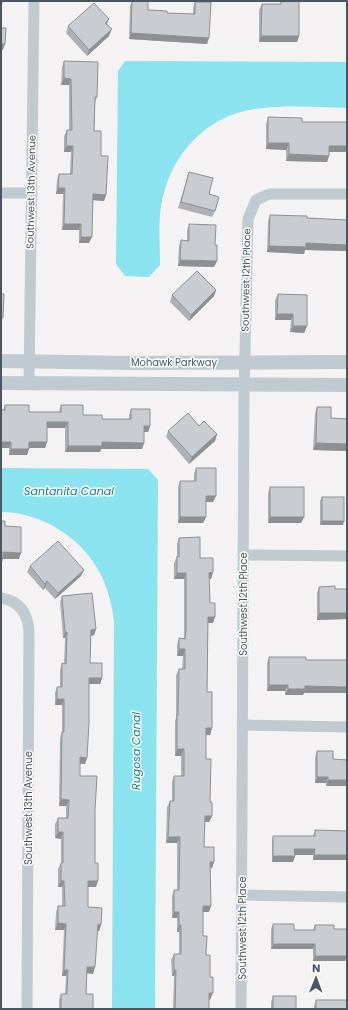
<svg xmlns="http://www.w3.org/2000/svg" width="348" height="1010" viewBox="0 0 348 1010" font-family="Poppins,sans-serif">
<style>
.water{fill:#8ce3f0}
.lines{fill:none;stroke-linecap:round;stroke-linejoin:round}
.minor{stroke:#bfcad1;stroke-width:11}
.tertiary{stroke:#bfcad1;stroke-width:14}
.wall{fill:#adb0b4}
.shaded-wall{fill:#8d9092}
.building{fill:#c9cdd1;stroke:#8d9092}
.labels{text-anchor:middle;dominant-baseline:central;stroke-width:3;stroke-linejoin:round;paint-order:stroke}
.street-label{font-size:10px;fill:#495760;stroke:#fff}
.water-label{font-size:11px;font-style:italic;fill:#0a8293;stroke:#fff}
</style>
<rect width="100%" height="100%" fill="#f4f2f2"/>
<g class="water">
<path d="M125,61L347,62V108C317,107 285,105 255,109C211,115 178,147 165,189C157,213 160,241 160,265L149,277L125,276L116,264L118,71Z"/>
<path d="M1,468L148,469L158,480L155,1009H112L114,621C112,607 109,593 103,579C86,541 44,512 1,512Z"/>
</g>
<g class="lines">
<g class="minor">
<path d="M1,193H32"/>
<path d="M29,383L34,1"/>
<path d="M243,555L347,556"/>
<path d="M1,598C20,601 28,614 29,632L27,1009"/>
<path d="M243,725L347,727"/>
<path d="M242,895L347,897"/>
<path d="M241,1009L244,394L248,219L256,200L269,194H347"/>
</g>
<g class="tertiary">
<path d="M1,361L131,363L347,362"/>
<path d="M1,383L347,385"/>
</g>
</g>
<g class="wall">
<path d="M132,1H148V10L167,13L193,14V8L195,2L207,44L129,39L130,6Z"/>
<path d="M281,1L299,36L297,42H259V10L262,4H280Z"/>
<path d="M109,19L107,25L109,36L87,56L66,33L68,26Z"/>
<path d="M64,61L97,97L95,103L94,131L101,156L106,195L104,201L93,200L89,243H79V230H62L63,194H56L57,180L59,174H70L71,152H64V136L67,130H69V85H61L62,67Z"/>
<path d="M268,117L302,122H347V152H329V156L327,162L286,161V150L266,149V124Z"/>
<path d="M189,172L209,194L215,211L212,217L178,208Z"/>
<path d="M270,215L307,218L347,220V251L305,250L304,254L267,252L268,221Z"/>
<path d="M189,224L215,245L217,261L214,267L178,266L179,246L181,240L187,241V231Z"/>
<path d="M216,290L214,296L189,321L170,302L172,295Z"/>
<path d="M278,294L307,326L304,333L290,332L291,320H275V300Z"/>
<path d="M5,405L29,412H59L61,405L83,415L102,419H129V415L131,409L150,426L148,432H144V443L142,449H101L100,452H65V428H47V442L45,448H29L27,455H9V448L3,410Z"/>
<path d="M317,407L331,418L347,419V451L313,450L315,413Z"/>
<path d="M199,426L217,434L215,441L189,464L166,437L168,431Z"/>
<path d="M196,468L216,496L213,502H206V517L203,523H178V487L180,481H194V474Z"/>
<path d="M270,487L304,517L301,523H268V493Z"/>
<path d="M322,497L343,525H320V501Z"/>
<path d="M179,538L200,558L213,572L211,579H209L210,603L213,623H208L207,692L212,728L210,735H206V759L212,816L209,822H205L204,847L214,862L212,868H210L209,912H203V936L206,955L210,1000L209,999V1009H173L174,976H172L171,960L174,954H179V932H177V918H172V896L174,890H177V843H166L167,807L170,801H172V782L174,776H181V756H175V721L176,718V675L179,669H182L183,656H177V645L179,638L184,639V579H174V563L177,556V544Z"/>
<path d="M30,566L81,576L55,599L45,588L43,590L27,572Z"/>
<path d="M319,587L335,589L346,619L317,620V593Z"/>
<path d="M62,596L96,629L94,635L91,636L90,663L102,678L100,684H89L87,758L85,764H80V776L95,810V863L96,887H88V907L101,925L99,931H97L93,974L87,973L86,994L93,1009H59V1000L61,994H65L66,976H62L64,930H55L56,912L58,906H62V887H58V869L61,863V839L55,838V824L58,818H66V806H59L60,738L62,732V705H55V693L57,687H60V670L62,663L64,664L65,638H63L60,602Z"/>
<path d="M269,657L306,660L346,693H304L303,695H285V691H267V663Z"/>
<path d="M317,751L333,759L347,760L326,786V783H315V757Z"/>
<path d="M315,830L347,831V860H313V855H295L293,862H272V841L273,836H313Z"/>
<path d="M273,924L294,930H313L315,925L334,929L347,956L345,961H313V949H271V929Z"/>
<path d="M273,996L296,1009H271V1002Z"/>
<path d="M316,1000L347,1009H314V1006Z"/>
</g>
<g class="shaded-wall">
<path d="M1,1H3L2,5H1Z"/>
<path d="M112,29L109,36L87,56L89,50Z"/>
<path d="M131,33L209,38L207,44L129,39Z"/>
<path d="M261,36H299L297,42H259Z"/>
<path d="M1,44H5L3,50H1Z"/>
<path d="M64,78L71,79L69,85H61Z"/>
<path d="M268,143H289L286,150L266,149Z"/>
<path d="M66,146H73L71,152H64Z"/>
<path d="M329,146H347V152H327Z"/>
<path d="M289,154L329,156L327,162L286,161Z"/>
<path d="M58,188H65L63,194H56Z"/>
<path d="M93,194L106,195L104,201L91,200Z"/>
<path d="M64,224H81L79,230H62Z"/>
<path d="M81,237H92L89,243H79Z"/>
<path d="M306,243L347,245V251L305,250L304,254L267,252L269,246Z"/>
<path d="M180,260L217,261L214,267L178,266Z"/>
<path d="M216,290L214,296L189,321L191,315Z"/>
<path d="M277,314H293L291,320H275Z"/>
<path d="M293,326H307L304,333L290,332Z"/>
<path d="M47,422H68L65,428H45Z"/>
<path d="M144,426H150L148,432H142Z"/>
<path d="M217,434L215,441L189,464L192,457Z"/>
<path d="M1,442H11L9,448H1Z"/>
<path d="M29,442H47L45,448H27Z"/>
<path d="M102,442L144,443L142,449H101L100,452H65L68,446Z"/>
<path d="M316,443L347,444V451L313,450Z"/>
<path d="M11,449H29L27,455H9Z"/>
<path d="M206,496H216L213,502H203Z"/>
<path d="M180,517H206L203,523H178Z"/>
<path d="M270,517H304L301,523H268Z"/>
<path d="M322,521H344L343,525H320Z"/>
<path d="M3,552L21,553L19,559H3L1,565V558Z"/>
<path d="M84,570L81,576L55,599L58,593Z"/>
<path d="M213,572L211,579H207L209,573Z"/>
<path d="M177,573H186L184,579H174Z"/>
<path d="M47,581L45,588L43,590L45,584Z"/>
<path d="M319,613H347V616L346,619L317,620Z"/>
<path d="M208,617H215L213,623H206Z"/>
<path d="M96,629L94,635L89,636L91,630Z"/>
<path d="M65,632H67L65,638H63Z"/>
<path d="M179,649H185L183,656H177Z"/>
<path d="M89,678H102L100,684H87Z"/>
<path d="M269,685H288L285,691H267Z"/>
<path d="M305,686L347,687V690L346,693H304L303,695H285L288,689Z"/>
<path d="M57,699H64L62,705H55Z"/>
<path d="M206,728H212L210,735H204Z"/>
<path d="M177,749H184L181,756H175Z"/>
<path d="M80,757L87,758L85,764L78,763Z"/>
<path d="M317,777H328L326,783H315Z"/>
<path d="M328,780H347V786H326Z"/>
<path d="M61,799L69,800L66,806H59Z"/>
<path d="M205,816H212L209,822H203Z"/>
<path d="M58,832H63L61,839L55,838Z"/>
<path d="M168,837H180L177,843H166Z"/>
<path d="M294,849H315L313,855H292Z"/>
<path d="M314,855H347V860H313Z"/>
<path d="M273,856H295L293,862H272Z"/>
<path d="M210,862H214L212,868H208Z"/>
<path d="M61,881H64L62,887H58Z"/>
<path d="M88,881H98L96,887H86Z"/>
<path d="M203,906H211L209,912H200Z"/>
<path d="M174,912H179L177,918H172Z"/>
<path d="M58,923L66,924L64,930H55Z"/>
<path d="M98,924L101,925L99,931H95Z"/>
<path d="M179,925H181L179,932H177Z"/>
<path d="M273,944H315L313,949H271Z"/>
<path d="M315,956H347L345,961H313Z"/>
<path d="M87,967H95L93,974L85,973Z"/>
<path d="M64,970H68L66,976H62Z"/>
<path d="M174,970H176L174,976H172Z"/>
<path d="M209,993H213L210,1000L207,999Z"/>
</g>
<g class="building">
<path d="M132,1H148V10L167,11V13L195,14V2H211L209,38L131,33Z"/>
<path d="M281,1H299V36H261L262,4H281Z"/>
<path d="M94,3L109,19L105,23L112,29L89,50L68,26Z"/>
<path d="M1,28H6L5,44H1Z"/>
<path d="M64,61L98,62L97,97H95L94,131H101V156H108L106,195L93,194L92,237H81V224H64L65,188H58L59,174H72L73,146H66L67,130H72L71,79L64,78Z"/>
<path d="M268,117L302,118V122H347V146H329V156L289,154V143H268Z"/>
<path d="M189,172L213,178L209,194L219,197L215,211L181,202Z"/>
<path d="M270,215L307,216V218L347,220V245L306,243V247L269,246Z"/>
<path d="M189,224L216,225L215,245H217V261L180,260L181,240L189,241Z"/>
<path d="M197,271L216,290L191,315L172,295Z"/>
<path d="M1,294H4L3,318H1Z"/>
<path d="M278,294L307,295V326H293V314H277Z"/>
<path d="M5,405H29V412H61V405H83V415H102V419H131V409H150V426H144V443L102,442V446H68V422H47V442H29V449H11V442H1V410H5Z"/>
<path d="M317,407H331V418L347,419V444L316,443Z"/>
<path d="M188,413L199,426L204,421L217,434L192,457L168,431Z"/>
<path d="M196,468H216V496H206V517H180V481H196Z"/>
<rect x="270" y="487" width="34" height="30"/>
<rect x="322" y="497" width="22" height="24"/>
<path d="M1,521H5V526L21,527V553L3,552V558H1Z"/>
<path d="M200,537V558H213V572L209,573L210,603H215V617H208L207,692H212V728H206V759H211L210,802H212V816H205L204,847H214V862H210L211,906H203V936H207L206,955H210V977H213V993H209V1009H175L176,970H174V954H181V925H179V912H174V890H179L180,837H168L170,801H174V776H184V749H177V715H178L179,669H185V649H179V638L185,639L186,630V573H177V556L179,557V538Z"/>
<path d="M58,541L84,570L58,593L47,581L45,584L30,566Z"/>
<path d="M335,586V589H347V613H319V587Z"/>
<path d="M92,593L96,629L91,630L90,663H102V678H89V722L87,758L80,757V776H97L95,810V863H98V881H88V907L102,908L101,925L98,924L95,967H87L86,994H93V1009H61V994H67L68,970H64L66,924L58,923V906H65L64,881H61V863H63V832H58V818H68L69,800L61,799L62,732H64V699H57V687H62V663L66,664L67,632H65L62,596Z"/>
<path d="M269,657H306V660H347V687L305,686V689H288V685H269Z"/>
<path d="M317,751H333V759L347,760V780H328V777H317Z"/>
<path d="M315,830L347,831V855H314L315,849H294L295,856H273V836H315Z"/>
<path d="M273,924H294V930H315V925H334V929H347V956H315V944H273Z"/>
<rect x="273" y="996" width="23" height="13"/>
<rect x="316" y="1000" width="31" height="9"/>
</g>
<g class="labels">
<g class="street-label">
<text transform="translate(31 192) rotate(-89)">Southwest 13th Avenue</text>
<text transform="translate(246 280) rotate(-89)">Southwest 12th Place</text>
<text x="174" y="362">Mohawk Parkway</text>
<text transform="translate(243 604) rotate(-90)">Southwest 12th Place</text>
<text transform="translate(28 808) rotate(-90)">Southwest 13th Avenue</text>
<text transform="translate(242 928) rotate(-90)">Southwest 12th Place</text>
</g>
<g class="water-label">
<text x="69" y="491">Santanita Canal</text>
<text transform="translate(136 751) rotate(-90)">Rugosa Canal</text>
</g>
</g>
<rect width="348" height="1010" fill="none" stroke="#495760" stroke-width="4"/>
<g transform="translate(316 978) rotate(1)" stroke="#ffffff" stroke-width="3" paint-order="stroke">
<path d="M0-3L7 15L0 10L-7 15Z" fill="#495760"/>
<text y="-6" font-size="11" font-weight="bold" text-anchor="middle" fill="#495760">N</text>
</g>
</svg>
